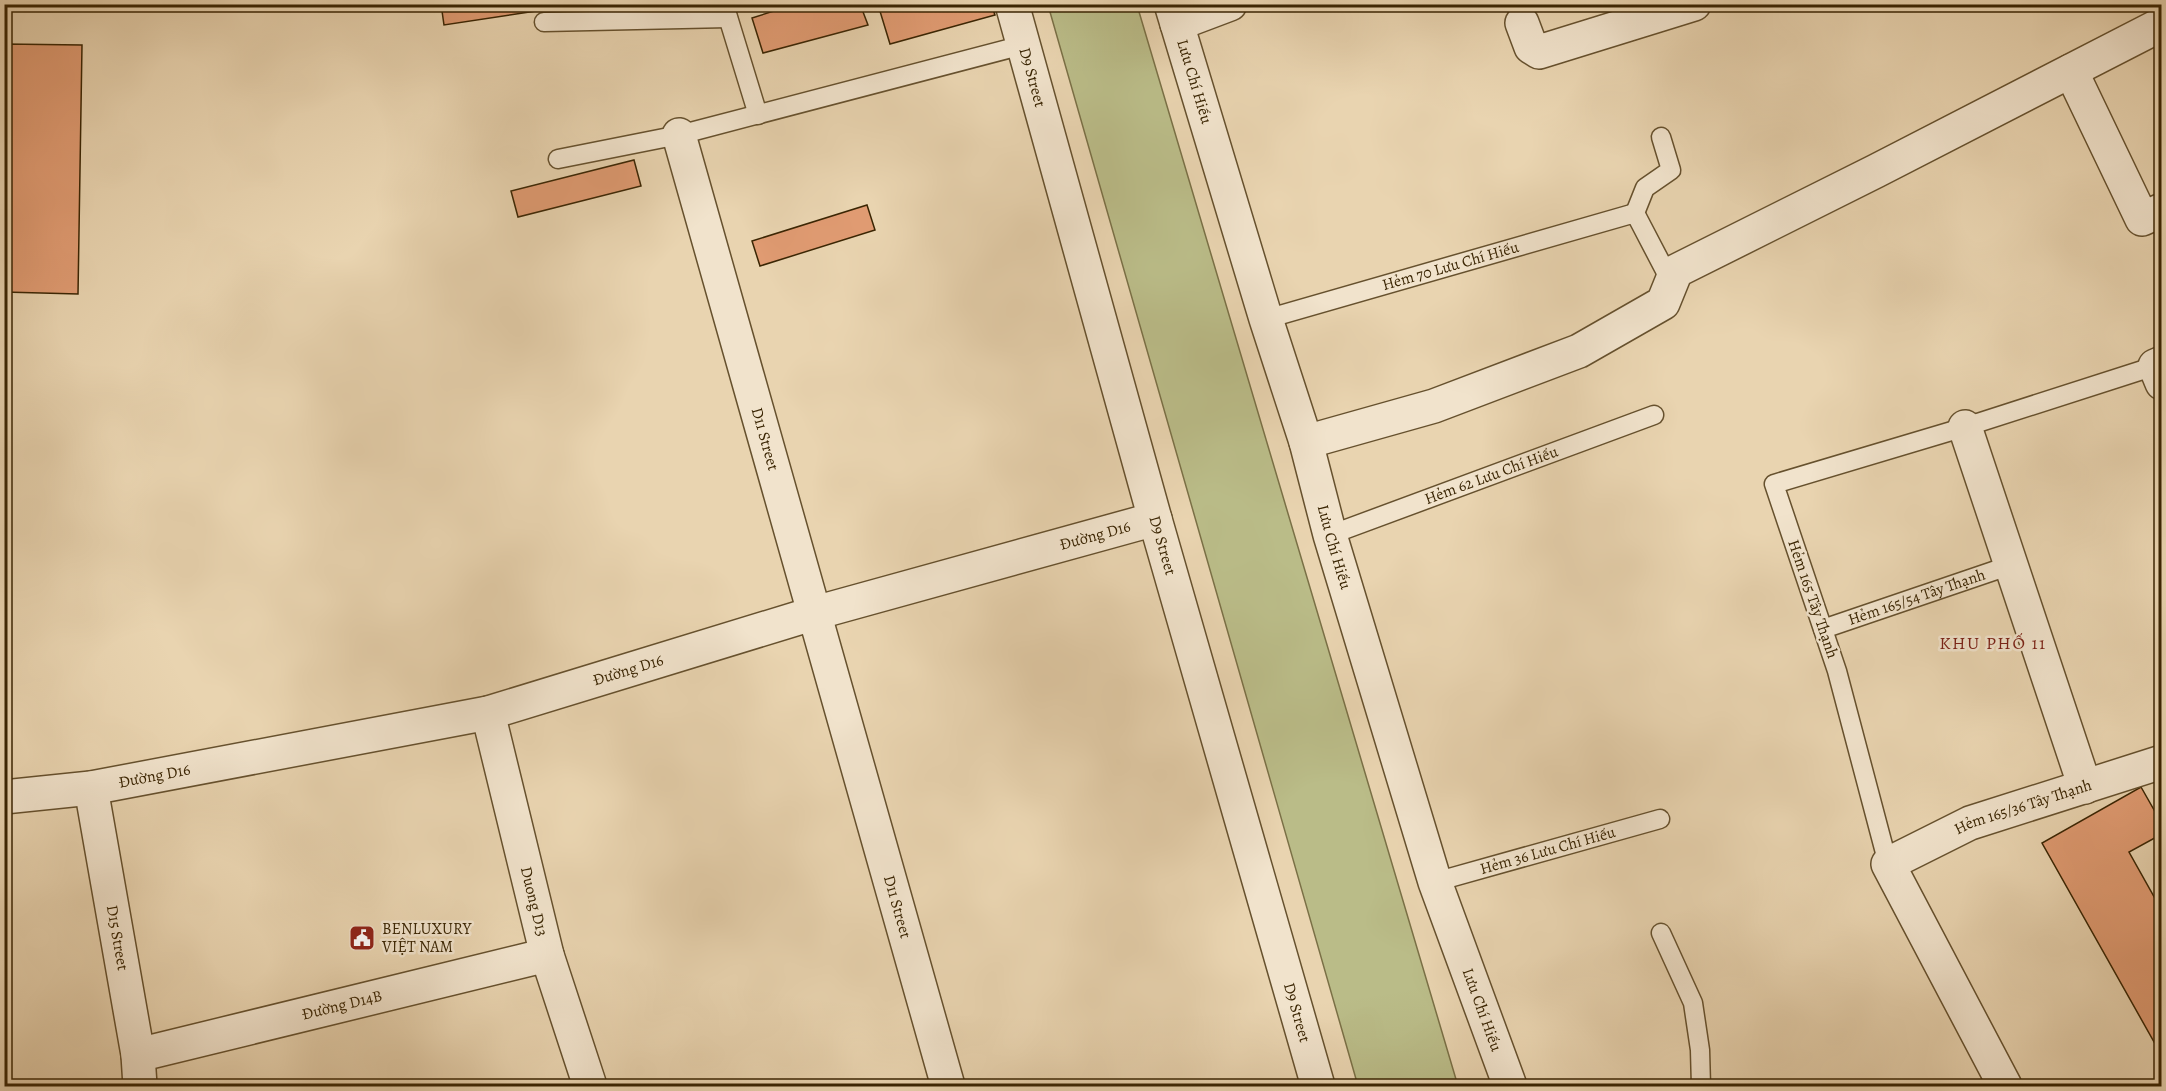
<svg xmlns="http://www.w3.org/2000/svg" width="2166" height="1091" viewBox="0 0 2166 1091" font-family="Alegreya,serif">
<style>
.green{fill:#babc88;stroke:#7a7046;stroke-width:1.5}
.building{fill:#e09b72;stroke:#3a2503;stroke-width:1.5}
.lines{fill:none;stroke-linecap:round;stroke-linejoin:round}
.service-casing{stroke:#66512e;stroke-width:21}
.minor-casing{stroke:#66512e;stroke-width:36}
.service{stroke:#f1e3cc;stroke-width:18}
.minor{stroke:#f1e3cc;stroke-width:33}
.labels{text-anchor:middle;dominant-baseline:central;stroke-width:5;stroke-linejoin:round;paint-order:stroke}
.street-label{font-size:16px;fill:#3a2503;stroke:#f1e3cc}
.poi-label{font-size:16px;fill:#3a2503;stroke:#f1e3cc;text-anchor:start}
.neighbourhood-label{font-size:18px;letter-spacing:1.5px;fill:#7a1f14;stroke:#f1e3cc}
</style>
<rect width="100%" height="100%" fill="#e9d4b0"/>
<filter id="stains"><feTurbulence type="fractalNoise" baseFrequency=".00333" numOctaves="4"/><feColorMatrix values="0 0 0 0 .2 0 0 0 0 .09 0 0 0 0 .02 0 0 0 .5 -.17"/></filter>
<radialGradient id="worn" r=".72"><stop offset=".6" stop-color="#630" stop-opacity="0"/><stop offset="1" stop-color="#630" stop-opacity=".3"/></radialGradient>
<path class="green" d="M1048,5H1137L1458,1086H1358Z"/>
<g class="building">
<path d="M441,4H541L542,10L444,25Z"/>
<path d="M796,4H860L868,25L763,53L752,18Z"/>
<path d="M890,4H991L995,15L890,44L879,8Z"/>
<path d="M4,44L82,45L78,294L4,292Z"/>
<path d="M634,160L641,186L518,217L511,191Z"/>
<path d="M867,205L875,230L760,266L752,241Z"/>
<path d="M2141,787L2162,824V834L2129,852L2162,911V1047L2158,1049L2042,843Z"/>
</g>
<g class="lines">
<g class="service-casing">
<g id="service">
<path d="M724,4L758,115"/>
<path d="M544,22L728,18"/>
<path d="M558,159L679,135L1023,45"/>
<path d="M1635,213L1645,188L1671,170L1661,137"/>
<path id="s1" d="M1266,319L1635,213L1671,282"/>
<path id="s2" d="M1330,535L1654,415"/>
<path id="s3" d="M1823,629L2011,565"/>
<path d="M1888,864L1837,671L1774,484L1965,427L2155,366"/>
<path id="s4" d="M1435,882L1660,819"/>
<path d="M1661,933L1693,1003L1700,1050L1701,1086"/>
</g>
</g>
<g class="minor-casing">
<g id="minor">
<path id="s5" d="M1012,4L1155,519L1318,1086"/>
<path id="s6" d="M1171,4L1266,319L1306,442L1330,535L1435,882L1510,1086"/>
<path d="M1522,23L1531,47L1539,52L1694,4"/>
<path d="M1177,24L1230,4"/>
<path d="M2071,71L2142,219L2162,210"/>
<path id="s7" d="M679,135L948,1086"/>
<path d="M2162,363L2155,366L2162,383"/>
<path d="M1965,427L2085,787"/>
<path d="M1306,442L1434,406L1579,351L1663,303L1676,271L1876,171L2162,24"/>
<path id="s8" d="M488,713L547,955L590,1086"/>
<path id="s9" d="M91,788L138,1055L140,1086"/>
<path id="s10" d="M4,797L91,788L488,713L815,613L1155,519"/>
<path id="s11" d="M138,1055L547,955"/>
<path id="s12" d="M2005,1086L1888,864L1970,823L2162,762"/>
</g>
</g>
<use href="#service" class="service"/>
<use href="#minor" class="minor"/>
</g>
<defs>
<g id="civic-square" transform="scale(1.35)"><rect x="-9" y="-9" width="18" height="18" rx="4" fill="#8f2418" stroke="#f1e3cc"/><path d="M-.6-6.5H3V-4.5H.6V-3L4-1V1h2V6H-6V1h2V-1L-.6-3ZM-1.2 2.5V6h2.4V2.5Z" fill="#fff"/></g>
</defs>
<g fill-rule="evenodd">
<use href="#civic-square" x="362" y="938"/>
</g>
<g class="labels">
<g class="street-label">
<text stroke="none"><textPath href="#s5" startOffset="76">D9 Street</textPath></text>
<text stroke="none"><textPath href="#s6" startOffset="81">Lưu Chí Hiếu</textPath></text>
<text stroke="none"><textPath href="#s1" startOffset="192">Hẻm 70 Lưu Chí Hiếu</textPath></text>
<text stroke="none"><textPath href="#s7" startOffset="316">D11 Street</textPath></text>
<text stroke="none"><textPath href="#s2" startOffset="172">Hẻm 62 Lưu Chí Hiếu</textPath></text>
<text stroke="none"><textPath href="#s10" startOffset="1124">Đường D16</textPath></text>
<text stroke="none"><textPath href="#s5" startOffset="562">D9 Street</textPath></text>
<text stroke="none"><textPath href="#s6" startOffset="567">Lưu Chí Hiếu</textPath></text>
<text stroke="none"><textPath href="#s3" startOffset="99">Hẻm 165/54 Tây Thạnh</textPath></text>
<text transform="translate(1813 599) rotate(71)">Hẻm 165 Tây Thạnh</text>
<text stroke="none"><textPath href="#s10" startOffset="638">Đường D16</textPath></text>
<text stroke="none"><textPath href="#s10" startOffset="152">Đường D16</textPath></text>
<text stroke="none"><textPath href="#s12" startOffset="398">Hẻm 165/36 Tây Thạnh</textPath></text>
<text stroke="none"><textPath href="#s4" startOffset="117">Hẻm 36 Lưu Chí Hiếu</textPath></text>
<text stroke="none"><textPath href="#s8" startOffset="194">Duong D13</textPath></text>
<text stroke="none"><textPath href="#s7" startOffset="802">D11 Street</textPath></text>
<text stroke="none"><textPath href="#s9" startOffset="152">D15 Street</textPath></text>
<text stroke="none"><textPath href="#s11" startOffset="210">Đường D14B</textPath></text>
<text stroke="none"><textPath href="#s6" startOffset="1053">Lưu Chí Hiếu</textPath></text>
<text stroke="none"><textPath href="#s5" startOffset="1048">D9 Street</textPath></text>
</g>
<g class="poi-label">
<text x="382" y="929">BENLUXURY<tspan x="382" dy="18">VIỆT NAM</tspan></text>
</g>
<g class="neighbourhood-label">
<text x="1993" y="643">KHU PHỐ 11</text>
</g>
</g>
<rect width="2166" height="1091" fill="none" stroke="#e9d4b0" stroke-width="24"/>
<rect x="6" y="6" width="2154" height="1079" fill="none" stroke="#3a2503" stroke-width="3"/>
<rect x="12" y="12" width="2142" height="1067" fill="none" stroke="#3a2503" stroke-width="1.5"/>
<rect width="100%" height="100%" filter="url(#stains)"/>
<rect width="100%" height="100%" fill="url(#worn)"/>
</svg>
